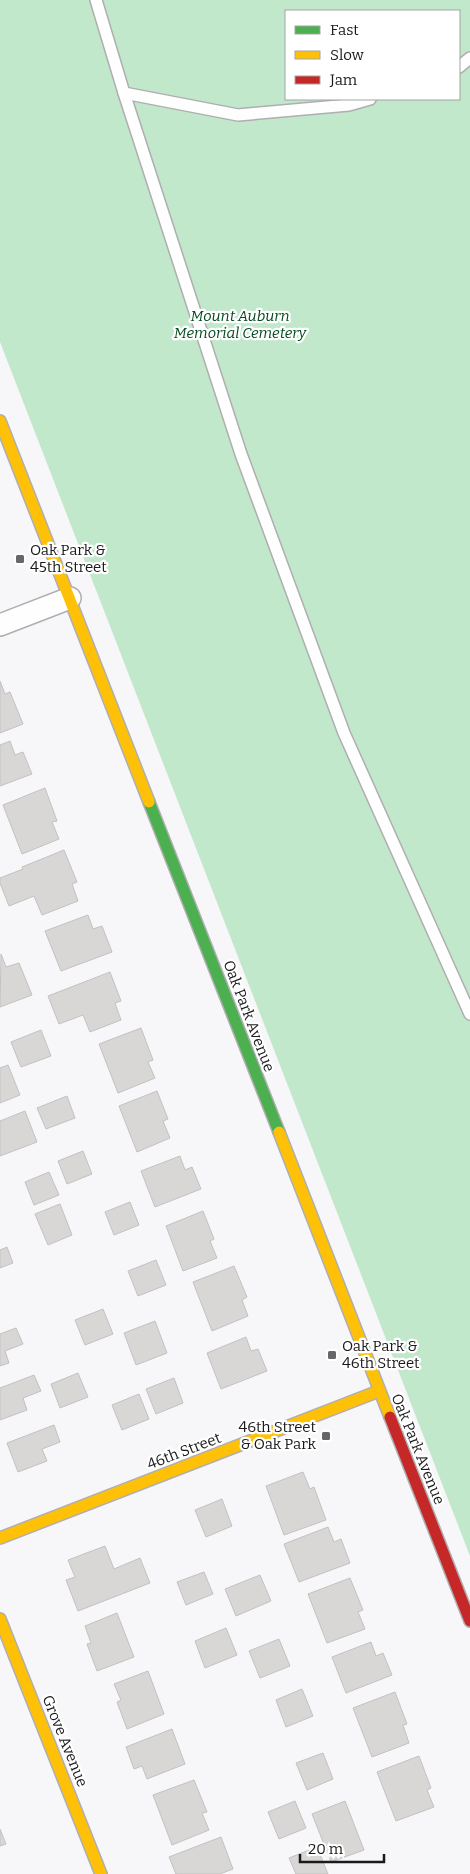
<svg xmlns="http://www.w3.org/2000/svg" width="470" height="1874" viewBox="0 0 470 1874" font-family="Bitter,serif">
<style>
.green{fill:#c1e8ca;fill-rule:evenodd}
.building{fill:#d8d7d6;stroke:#c3c2c2}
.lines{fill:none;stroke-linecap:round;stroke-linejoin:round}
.lane-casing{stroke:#afaeb0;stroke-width:14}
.street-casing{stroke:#afaeb0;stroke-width:24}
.fast-casing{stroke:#afaeb0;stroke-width:14}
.slow-casing{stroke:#afaeb0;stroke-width:14}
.jam-casing{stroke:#afaeb0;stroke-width:14}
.lane{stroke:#fefefe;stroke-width:11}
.street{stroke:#fefefe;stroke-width:21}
.fast{stroke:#4caf50;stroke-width:11}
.slow{stroke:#ffc107;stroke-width:11}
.jam{stroke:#c62828;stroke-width:11}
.poi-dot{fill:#676768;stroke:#fff;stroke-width:2}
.labels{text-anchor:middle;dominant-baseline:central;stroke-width:4.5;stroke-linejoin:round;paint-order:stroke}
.park-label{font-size:15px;font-style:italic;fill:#044a20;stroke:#fff}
.poi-label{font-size:15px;fill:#1a1a1b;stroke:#fff;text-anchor:start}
.street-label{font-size:15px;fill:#1a1a1b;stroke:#fff}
</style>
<rect width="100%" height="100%" fill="#f7f6f8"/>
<path class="green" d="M0,0H470V1556L0,342ZM286,11H459V99H286Z"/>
<g class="building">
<path d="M0,681L5,694L10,692L23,724L0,733Z"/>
<path d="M10,741L15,755L23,752L32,774L0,786V745Z"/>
<path d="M45,788L57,821L52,822L59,839L22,854L3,805Z"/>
<path d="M64,850L77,882L72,884L78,901L42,915L34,896L9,906L0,883V878L23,869L22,867Z"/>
<path d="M88,915L93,929L102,926L112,952L61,971L45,931Z"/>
<path d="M1,954L6,967L19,963L32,995L0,1007Z"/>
<path d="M110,972L121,1001L115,1003L121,1020L90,1032L83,1015L59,1024L48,996Z"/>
<path d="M141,1028L153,1060L148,1062L155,1078L118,1093L99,1044Z"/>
<path d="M41,1030L51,1056L21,1067L11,1042Z"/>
<path d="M8,1065L20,1095L0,1103V1068Z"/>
<path d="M157,1091L168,1119L163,1121L170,1138L137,1152L119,1106Z"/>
<path d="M67,1096L75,1118L46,1129L37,1108Z"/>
<path d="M25,1111L37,1142L0,1156V1121Z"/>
<path d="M83,1151L92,1174L67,1184L58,1161Z"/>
<path d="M180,1156L185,1170L192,1167L201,1189L155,1207L141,1171Z"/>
<path d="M49,1172L59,1195L34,1205L25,1182Z"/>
<path d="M130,1202L139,1225L114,1235L105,1212Z"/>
<path d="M60,1204L72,1235L48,1245L35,1214Z"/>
<path d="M203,1211L214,1239L210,1241L217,1258L183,1271L166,1226Z"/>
<path d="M7,1247L13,1263L0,1268V1250Z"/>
<path d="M156,1260L166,1285L138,1296L128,1271Z"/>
<path d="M234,1266L247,1297L242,1300L248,1316L212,1331L193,1282Z"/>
<path d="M103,1309L113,1334L85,1345L75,1320Z"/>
<path d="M155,1321L167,1353L136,1365L124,1333Z"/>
<path d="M16,1328L23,1344L5,1351L9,1363L0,1366V1334Z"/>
<path d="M246,1337L251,1351L258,1349L267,1371L221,1389L207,1353Z"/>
<path d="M78,1373L88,1397L60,1408L51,1384Z"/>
<path d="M34,1375L41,1391L23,1398L27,1410L0,1420V1388Z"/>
<path d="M174,1378L183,1403L156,1414L146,1389Z"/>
<path d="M139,1394L149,1419L122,1430L112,1405Z"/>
<path d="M54,1425L60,1442L42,1449L47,1461L18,1472L7,1443Z"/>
<path d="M303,1472L310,1489L314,1487L326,1520L284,1535L266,1486Z"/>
<path d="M222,1499L232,1526L206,1537L195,1510Z"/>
<path d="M328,1527L334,1542L341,1539L350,1563L299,1582L284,1544Z"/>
<path d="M105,1546L114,1569L140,1558L150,1583L78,1611L66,1580L75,1577L68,1560Z"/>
<path d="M204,1572L213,1594L186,1605L177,1582Z"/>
<path d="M260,1575L271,1601L236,1616L225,1589Z"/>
<path d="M350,1578L363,1610L358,1612L365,1629L327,1643L308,1594Z"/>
<path d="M117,1613L134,1657L97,1671L87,1644L91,1643L85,1626Z"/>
<path d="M226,1628L237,1655L205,1668L195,1641Z"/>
<path d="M279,1639L290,1666L260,1678L249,1651Z"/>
<path d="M371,1642L376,1656L383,1653L392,1675L346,1693L332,1657Z"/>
<path d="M148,1671L164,1714L127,1729L117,1702L121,1700L114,1684Z"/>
<path d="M302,1689L313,1716L286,1727L276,1700Z"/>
<path d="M395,1692L407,1724L403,1725L409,1743L372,1757L353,1708Z"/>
<path d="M172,1729L185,1764L147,1779L142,1766L134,1769L126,1747Z"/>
<path d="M323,1753L333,1779L307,1790L296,1763Z"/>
<path d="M419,1756L431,1788L427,1790L434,1807L396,1821L377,1772Z"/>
<path d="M194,1780L207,1812L202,1813L209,1830L172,1845L153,1795Z"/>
<path d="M295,1801L306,1828L279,1839L268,1812Z"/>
<path d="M345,1801L364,1850L331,1862L312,1814Z"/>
<path d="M0,1829L6,1844L0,1846Z"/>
<path d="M221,1837L233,1869L220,1874H176L169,1857Z"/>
<path d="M317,1847L328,1874H296L289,1858Z"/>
</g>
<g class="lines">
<g class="lane-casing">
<g id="lane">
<path d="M96,0L124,93L241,454L344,733L470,1014"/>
<path d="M459,67L470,58"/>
<path d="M124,93L238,115L349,105L370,99"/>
</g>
</g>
<g class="street-casing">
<path id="street" d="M0,625L70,598"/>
</g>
<g class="fast-casing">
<path id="fast" d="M149,802L279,1132"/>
</g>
<g class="slow-casing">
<g id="slow">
<path d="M0,421L149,802"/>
<path d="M279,1132L390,1417"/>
<path d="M0,1538L379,1391"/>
<path d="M0,1619L101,1874"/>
</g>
</g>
<g class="jam-casing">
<path id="jam" d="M390,1417L470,1621"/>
</g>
<use href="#lane" class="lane"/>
<use href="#street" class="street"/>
<use href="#fast" class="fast"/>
<use href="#slow" class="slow"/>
<use href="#jam" class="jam"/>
</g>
<g class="poi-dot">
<rect x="15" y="554" width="10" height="10" rx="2.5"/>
<rect x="327" y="1350" width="10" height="10" rx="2.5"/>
<rect x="321" y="1431" width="10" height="10" rx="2.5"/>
</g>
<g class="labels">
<g class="park-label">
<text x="240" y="316">Mount Auburn<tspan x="240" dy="17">Memorial Cemetery</tspan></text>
</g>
<g class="poi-label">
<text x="30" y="550">Oak Park &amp;<tspan x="30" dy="17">45th Street</tspan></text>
<text x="342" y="1346">Oak Park &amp;<tspan x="342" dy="17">46th Street</tspan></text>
<text x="316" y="1427" text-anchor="end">46th Street<tspan x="316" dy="17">&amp; Oak Park</tspan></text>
</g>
<g class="street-label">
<text transform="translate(249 1016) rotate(69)">Oak Park Avenue</text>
<text transform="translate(418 1449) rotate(68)">Oak Park Avenue</text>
<text transform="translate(184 1451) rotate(-21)">46th Street</text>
<text transform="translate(65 1741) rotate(68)">Grove Avenue</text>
</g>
</g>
<rect x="285" y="10" width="175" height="90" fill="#ffffff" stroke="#a3a3a4"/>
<rect x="295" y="26" width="25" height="8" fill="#4caf50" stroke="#a3a3a4"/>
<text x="330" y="35" font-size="15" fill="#1a1a1b">Fast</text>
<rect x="295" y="51" width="25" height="8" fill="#ffc107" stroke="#a3a3a4"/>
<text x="330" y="60" font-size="15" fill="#1a1a1b">Slow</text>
<rect x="295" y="76" width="25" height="8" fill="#c62828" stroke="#a3a3a4"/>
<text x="330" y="85" font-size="15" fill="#1a1a1b">Jam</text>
<path d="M300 1854v8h84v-8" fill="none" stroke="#1a1a1b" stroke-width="2.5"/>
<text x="308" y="1854" font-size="15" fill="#1a1a1b" stroke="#ffffff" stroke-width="4" paint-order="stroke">20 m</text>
</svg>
